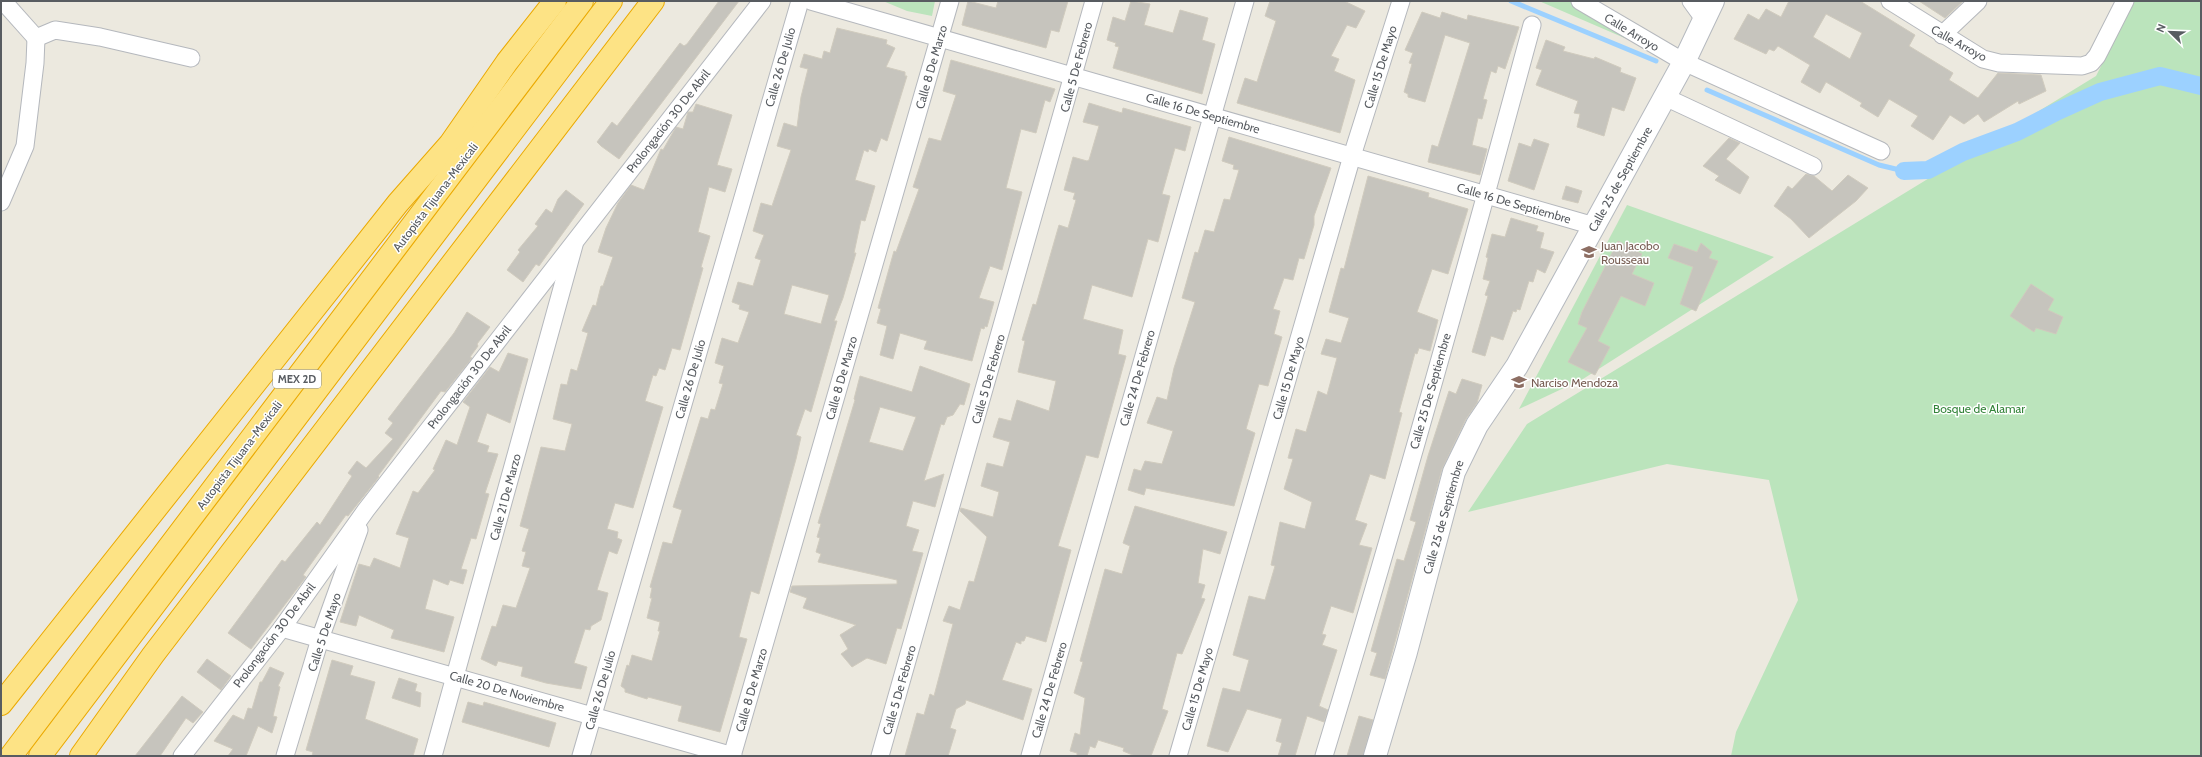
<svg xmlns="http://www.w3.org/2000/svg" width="2202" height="757" viewBox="0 0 2202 757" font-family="Cabin,sans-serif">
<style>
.green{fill:#bbe4bc}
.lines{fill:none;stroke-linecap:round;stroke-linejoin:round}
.stream{stroke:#9cd1ff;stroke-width:5}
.canal{stroke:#9cd1ff;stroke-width:18}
.building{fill:#c6c4bd;stroke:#d0cbbe;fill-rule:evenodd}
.minor-casing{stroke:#b5b8bd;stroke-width:19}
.secondary-casing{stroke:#b5b9bf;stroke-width:24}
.motorway-casing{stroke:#eba900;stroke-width:24}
.minor{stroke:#fff;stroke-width:17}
.secondary{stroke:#fff;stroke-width:22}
.motorway{stroke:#fde385;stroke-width:22}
.labels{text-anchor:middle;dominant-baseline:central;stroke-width:3;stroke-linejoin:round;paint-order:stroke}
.shield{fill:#fff;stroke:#8a8d90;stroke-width:1}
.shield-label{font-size:11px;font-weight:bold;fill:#585c61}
.street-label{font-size:12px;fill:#585c61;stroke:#fff}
.education-label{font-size:12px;fill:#785e54;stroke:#fff;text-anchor:start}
.park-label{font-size:12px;fill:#34843a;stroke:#fff}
</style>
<rect width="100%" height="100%" fill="#ece9df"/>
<g class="green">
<path d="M883,1H935L932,16L907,11Z"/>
<path d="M1539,1H1573L1673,59Z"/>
<path d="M2134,1H2201V756H1731L1736,732L1798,600L1769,480L1667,464L1468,512L1527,424L2096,76Z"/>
<path d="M1627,205L1774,257L1583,379L1519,409Z"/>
</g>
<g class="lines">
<g class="stream">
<path d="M1511,1L1656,61"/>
<path d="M1707,90L1879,165L1904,171"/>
</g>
<path class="canal" d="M1904,171L1928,170L1963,152L2017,132L2058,111L2100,92L2160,76L2201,86"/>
</g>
<g class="building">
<path d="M719,1H739L619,159L601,146L597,142L612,122L617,126L680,43L684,46L687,44Z"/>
<path d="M968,1L996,8L998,1H1068L1059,32L1051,30L1046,48L962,25Z"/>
<path d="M1131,1L1150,4L1144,25L1173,33L1180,10L1208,18L1202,40L1215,44L1202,94L1113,68L1119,47L1115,46L1116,43L1107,40L1113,17L1125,21Z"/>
<path d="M1270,1H1344L1365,11L1356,28L1347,25L1331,56L1339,59L1334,71L1355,80L1340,133L1237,103L1245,78L1257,82L1264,59L1276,21L1265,16Z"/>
<path d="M1789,1H1860L1915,35L1909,46L1953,73L1949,80L1978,98L1998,73L2041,75L2046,91L2019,104L2018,101L1984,122L1978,114L1964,124L1950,115L1933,140L1911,126L1918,116L1889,99L1878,117L1860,106L1862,103L1826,82L1820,93L1801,82L1810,65L1778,46L1774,51L1769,49L1766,54L1734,39L1748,14L1759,20L1766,9L1781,17ZM1826,14L1862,33L1850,59L1813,37Z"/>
<path d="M1919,1H1963L1945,18Z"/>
<path d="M1422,12L1440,18L1442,12L1467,20L1468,15L1519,27L1505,69L1498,66L1496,73L1491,71L1483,99L1487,100L1482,119L1478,118L1472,145L1487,149L1480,175L1428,162L1432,145L1438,147L1470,43L1445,35L1425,102L1408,97V94L1404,92L1412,64L1409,63L1413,53L1405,50Z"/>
<path d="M837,28L887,40L886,44L895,48L886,67L905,72V76H907L887,141L881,138L876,152L869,149L868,152L864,150L855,180L875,186L865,221L861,220L854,253H856L843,298L834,321H837L811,412L805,409L796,435L801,437L796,459L759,594L751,591L739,637L747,639L720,732L678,721L682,706L648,697L647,699L625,692V689L621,686L627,665L629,666L632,655L652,661L660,631H658L660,622L647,618L652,598H650L652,588L650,587L663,542L672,544L682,510L673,507L701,417L708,419L711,409L715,410L723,384L719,383L724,366L715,363L722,338L738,343L749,312L739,309L740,305L732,302L738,282L753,286L761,260L755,258L764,235L753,231L761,203L772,206L791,150L777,146L784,123L797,127L801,97L808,69L800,67L804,54L822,59L824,51L830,53ZM792,285L829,295L821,324L784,314Z"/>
<path d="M1546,40L1565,47L1563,51L1594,59L1595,57L1621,68L1620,72L1636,78L1624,111L1612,107L1604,136L1577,127L1580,114L1574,113L1578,101L1536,85L1542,70L1536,68Z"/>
<path d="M951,60L1055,89L1050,102L1045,100L1036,133L1021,129L1006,188L1022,192L1002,270L990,266L979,298L994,302L987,327L985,326L984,329L981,328L972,361L924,349L927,341L900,333L893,359L880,355L887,326L877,323L881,309L878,308L894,251L896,252L919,189L913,187L929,138L941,141L956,95L943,91Z"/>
<path d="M1089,103L1122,113L1123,108L1191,127L1185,151L1175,148L1162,194L1170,196L1158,242L1148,239L1132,297L1092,285L1083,319L1123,330L1118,354L1126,356L1098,458L1086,455L1058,546L1071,550L1046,642L1026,636L1024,641H1021V644L1016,642L1002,680L1032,689L1023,720L966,700L965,704L956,709L950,728L956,730L948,756H905L917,713L924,715L930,694L934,696L953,624L943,621L949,606L960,610L969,581L974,582L987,537L960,511L961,508L993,517L999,492L981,486L987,463L1003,467L1010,442L993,437L999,418L1011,421L1017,400L1049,411L1056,381L1018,372L1025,341L1022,340L1033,304L1036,305L1059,225L1068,228L1076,200L1073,199L1075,193L1064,190L1073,157L1087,161L1089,160L1099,126L1083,122Z"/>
<path d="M696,104L732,115L717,165L732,169L725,192L709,187L698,232L710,236L701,267L703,268L680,350L672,348L665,370L659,368L656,376L653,375L645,401L663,407L633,508L615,503L607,529L618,532L617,538L622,540L617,554L609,551L597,590L608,593L601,620L591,626L590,630L585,629L574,663L587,667L581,689L546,683L521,676L523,667L498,661L496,666L481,659L492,626L496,627L503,605L516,608L530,568L522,566L526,552L522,551L529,529L520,526L541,447L565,451L572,424L553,419L561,384L567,385L571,369L577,371L588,333L582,331L593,305L596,306L601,286H603L613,257L598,252L606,228L618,203L631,185L644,190L661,149L663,150L676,127L683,129L688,112H693Z"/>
<path d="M1229,137L1331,168L1314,216V225L1304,259L1299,258L1293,280L1284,278L1273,309L1280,311L1274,334L1282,337L1268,386L1259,384L1246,429L1255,433L1234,506L1146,488L1144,495L1128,490L1134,469L1141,471L1145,461L1162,464L1173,431L1147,423L1157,397L1167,400L1174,368L1195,302L1182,298L1195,252L1198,253L1205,230L1214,232L1224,199L1230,200L1239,170L1233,169L1234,165L1222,161Z"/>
<path d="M1729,138L1740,143L1726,159L1749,177L1740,194L1715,180L1719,176L1703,166Z"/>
<path d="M1534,139L1549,144L1534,190L1508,181L1519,143L1531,147Z"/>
<path d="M1806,174L1814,176L1832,191L1848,175L1868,188L1856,201L1809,238L1791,219L1774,206L1788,186L1792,189Z"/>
<path d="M1368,176L1429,193L1428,197L1468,209L1448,274L1432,269L1417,312L1438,320L1430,351L1419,348L1417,354L1415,353L1399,412L1402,413L1385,479L1370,474L1355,520L1367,524L1359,545L1372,548L1353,613L1331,606L1322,634L1326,635L1322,645L1337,650L1319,706L1328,710L1324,722L1307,716L1295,756H1278L1282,743L1276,741L1282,719L1247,709L1228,752L1207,746L1223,688L1240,692L1249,660L1233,655L1249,596L1265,600L1275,566L1271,565L1280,522L1305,529L1312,502L1284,489L1293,459L1288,458L1296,429L1306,432L1318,391L1327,395L1337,358L1321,354L1326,339L1341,343L1349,318L1329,312L1341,268L1344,269Z"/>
<path d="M1566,186L1582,191L1578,203L1562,199Z"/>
<path d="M566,190L584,204L539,266L536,264L523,282L507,270L520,252L518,250L538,226L535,224L546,209L552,213L558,199Z"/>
<path d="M1511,218L1538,226L1536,231L1544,233L1540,248L1554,252L1545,273L1537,269L1533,282L1529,281L1520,310L1517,309L1516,312L1513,311L1503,340L1491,336L1485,356L1472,352L1488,296L1485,295L1490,281L1483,279L1488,258L1486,257L1492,234L1505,237Z"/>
<path d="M1618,241L1642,254L1632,274L1654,283L1645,306L1621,296L1598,341L1610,347L1595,375L1568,362L1587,328L1578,324L1582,312Z"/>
<path d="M1701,243L1712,252L1709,258L1718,261L1696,311L1680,304L1693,267L1668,258L1674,244L1697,252Z"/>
<path d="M2031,284L2054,299L2048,310L2063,317L2056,334L2036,328L2034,332L2010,316Z"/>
<path d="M467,312L490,327L477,344L478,346L470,357L472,358L445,392L441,391L378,476L379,477L348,516L346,515L303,575L306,577L251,649L228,633L282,560L285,562L317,522L320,525L352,476L348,473L357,461L366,468L393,439L385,433L393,423L388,419L454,333Z"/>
<path d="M508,353L528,359L510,423L487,413L477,442L489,446L487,452L498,454L485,493L489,494L476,539L471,538L461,569L467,570L463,584L450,580L448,585L433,579L425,609L454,617L444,652L391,638L394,630L359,615L356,626L340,622L359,564L370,567L374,558L400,568L409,538L396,534L413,491L418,493L435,470L433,469L446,440L457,445L470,407L463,402L490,367L499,372Z"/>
<path d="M920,366L970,384L964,405L960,404L953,415L947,417L944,425L941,424L924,481L944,474L935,507L913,501L906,526L919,530L912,551L923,553L901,629L897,628L886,664L867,658L852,667L841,654L848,649L840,635L856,625L803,608L807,598L790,592L792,586L897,584V580L818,562L821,554L816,552L820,538L817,537L821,524L818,523L855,400L854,399L860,376L912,392ZM880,407L916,417L903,451L869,442Z"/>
<path d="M1462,379L1482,385L1477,403L1466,419L1442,469L1385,679L1370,675L1377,653L1371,651L1397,559L1404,561L1416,522L1410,520L1428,456L1449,391L1456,394Z"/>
<path d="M1135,506L1227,532L1220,554L1203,549L1198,583L1205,585L1201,598L1205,599L1182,654L1177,653L1162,709L1168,711L1151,756H1135L1123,751L1124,748L1098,740L1095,748L1090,746L1087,756H1077V753L1070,751L1075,733L1080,735L1085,698L1074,693L1083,662L1080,661L1105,569L1122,574L1130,546L1123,543Z"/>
<path d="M207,659L231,676L221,690L197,672Z"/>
<path d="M332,660L353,666L350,675L375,682L365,719L418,739L413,756H312L313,752L306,750Z"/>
<path d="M270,667L284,673L278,686L280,687L273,716L277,717L272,733L258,726L246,756H228L233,749L214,741L233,715L244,720L248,708L252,709L260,682H262Z"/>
<path d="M399,678L417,684L415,691L421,693L420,707L392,698Z"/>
<path d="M182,696L203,712L193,723L186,718L160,756H135Z"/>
<path d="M468,702L483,706L484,702L556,723L549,747L462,722Z"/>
<path d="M1359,716L1373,720L1363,756H1347Z"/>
</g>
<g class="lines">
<g class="minor-casing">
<g id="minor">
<path d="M3,1L36,38"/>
<path d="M811,1L1594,226"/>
<path d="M1580,1L1684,62L1881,151"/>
<path d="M1691,1L1704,19"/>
<path d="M1890,1L1983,59L1999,63L2082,66L2091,63L2097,56L2125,1"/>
<path d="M1942,35L1978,1"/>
<path d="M36,38L55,30L100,37L191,58"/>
<path d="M1665,97L1813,166"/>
<path d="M1,202L25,146L35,63L36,38"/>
<path d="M282,628L733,756"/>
<path d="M182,756L282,628L366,510L762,1"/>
<path d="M285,756L320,639L359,530"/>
<path d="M433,756L574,245"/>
<path d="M581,756L800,1"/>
<path d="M732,756L950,1"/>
<path d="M880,756L1094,1"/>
<path d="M1030,756L1245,1"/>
<path d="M1178,756L1352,156L1401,1"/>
<path d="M1324,756C1398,513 1466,270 1532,25"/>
</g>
</g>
<g class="secondary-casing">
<path id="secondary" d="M1375,756L1406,652L1454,472L1477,425L1517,366L1684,62L1713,1"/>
</g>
<g class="motorway-casing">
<g id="motorway">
<path d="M1,704L398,203L450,144L507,62L555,1"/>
<path d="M11,756L582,1"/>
<path d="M40,756L611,1"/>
<path d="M81,756L153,655L653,1"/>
</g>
</g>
<use href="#minor" class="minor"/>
<use href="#secondary" class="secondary"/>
<use href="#motorway" class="motorway"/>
</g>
<defs>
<g id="school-bare" transform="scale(1.2)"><path d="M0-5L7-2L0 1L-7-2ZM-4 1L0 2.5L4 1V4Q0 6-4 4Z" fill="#8d6e63" stroke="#fff" stroke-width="2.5" paint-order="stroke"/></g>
</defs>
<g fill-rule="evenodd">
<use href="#school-bare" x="1589" y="252"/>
<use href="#school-bare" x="1519" y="382"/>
</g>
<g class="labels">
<rect class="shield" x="273" y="370" width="48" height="18" rx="3"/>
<g class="shield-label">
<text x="297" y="379">MEX 2D</text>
</g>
<g class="street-label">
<text transform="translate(1632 32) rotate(31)">Calle Arroyo</text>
<text transform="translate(1959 43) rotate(29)">Calle Arroyo</text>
<text transform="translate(780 67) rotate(-74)">Calle 26 De Julio</text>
<text transform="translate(931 67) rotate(-74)">Calle 8 De Marzo</text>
<text transform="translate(1076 67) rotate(-75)">Calle 5 De Febrero</text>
<text transform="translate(1380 67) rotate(-73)">Calle 15 De Mayo</text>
<text transform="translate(1203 113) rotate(16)">Calle 16 De Septiembre</text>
<text transform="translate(668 121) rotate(-52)">Prolongación 30 De Abril</text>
<text transform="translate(1620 179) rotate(-61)">Calle 25 de Septiembre</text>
<text transform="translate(435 197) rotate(-53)">Autopista Tijuana-Mexicali</text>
<text transform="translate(1514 203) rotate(16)">Calle 16 De Septiembre</text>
<text transform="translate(469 377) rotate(-52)">Prolongación 30 De Abril</text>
<text transform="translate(841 378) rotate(-74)">Calle 8 De Marzo</text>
<text transform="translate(1137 378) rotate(-74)">Calle 24 De Febrero</text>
<text transform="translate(1288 378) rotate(-74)">Calle 15 De Mayo</text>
<text transform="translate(690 379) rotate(-74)">Calle 26 De Julio</text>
<text transform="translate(988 379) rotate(-74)">Calle 5 De Febrero</text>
<text transform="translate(1430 391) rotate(-74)">Calle 25 De Septiembre</text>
<text transform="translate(239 455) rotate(-53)">Autopista Tijuana-Mexicali</text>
<text transform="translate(505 497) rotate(-75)">Calle 21 De Marzo</text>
<text transform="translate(1443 517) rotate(-74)">Calle 25 de Septiembre</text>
<text transform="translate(324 632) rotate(-72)">Calle 5 De Mayo</text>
<text transform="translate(274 635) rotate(-53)">Prolongación 30 De Abril</text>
<text transform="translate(1197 689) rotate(-74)">Calle 15 De Mayo</text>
<text transform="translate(600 690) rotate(-74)">Calle 26 De Julio</text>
<text transform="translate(751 690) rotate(-74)">Calle 8 De Marzo</text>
<text transform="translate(899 690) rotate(-74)">Calle 5 De Febrero</text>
<text transform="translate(1049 690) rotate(-74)">Calle 24 De Febrero</text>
<text transform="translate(507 691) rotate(16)">Calle 20 De Noviembre</text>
</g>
<g class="education-label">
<text x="1601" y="245">Juan Jacobo<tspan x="1601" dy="14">Rousseau</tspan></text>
<text x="1531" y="382">Narciso Mendoza</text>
</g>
<g class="park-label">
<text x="1979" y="408">Bosque de Alamar</text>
</g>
</g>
<rect width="2202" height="757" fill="none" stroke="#585c61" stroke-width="4"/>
<g transform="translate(2170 32) rotate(293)" stroke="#ffffff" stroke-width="3" paint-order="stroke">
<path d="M0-3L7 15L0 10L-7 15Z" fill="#585c61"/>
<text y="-6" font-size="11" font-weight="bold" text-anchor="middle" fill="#585c61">N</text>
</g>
</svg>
